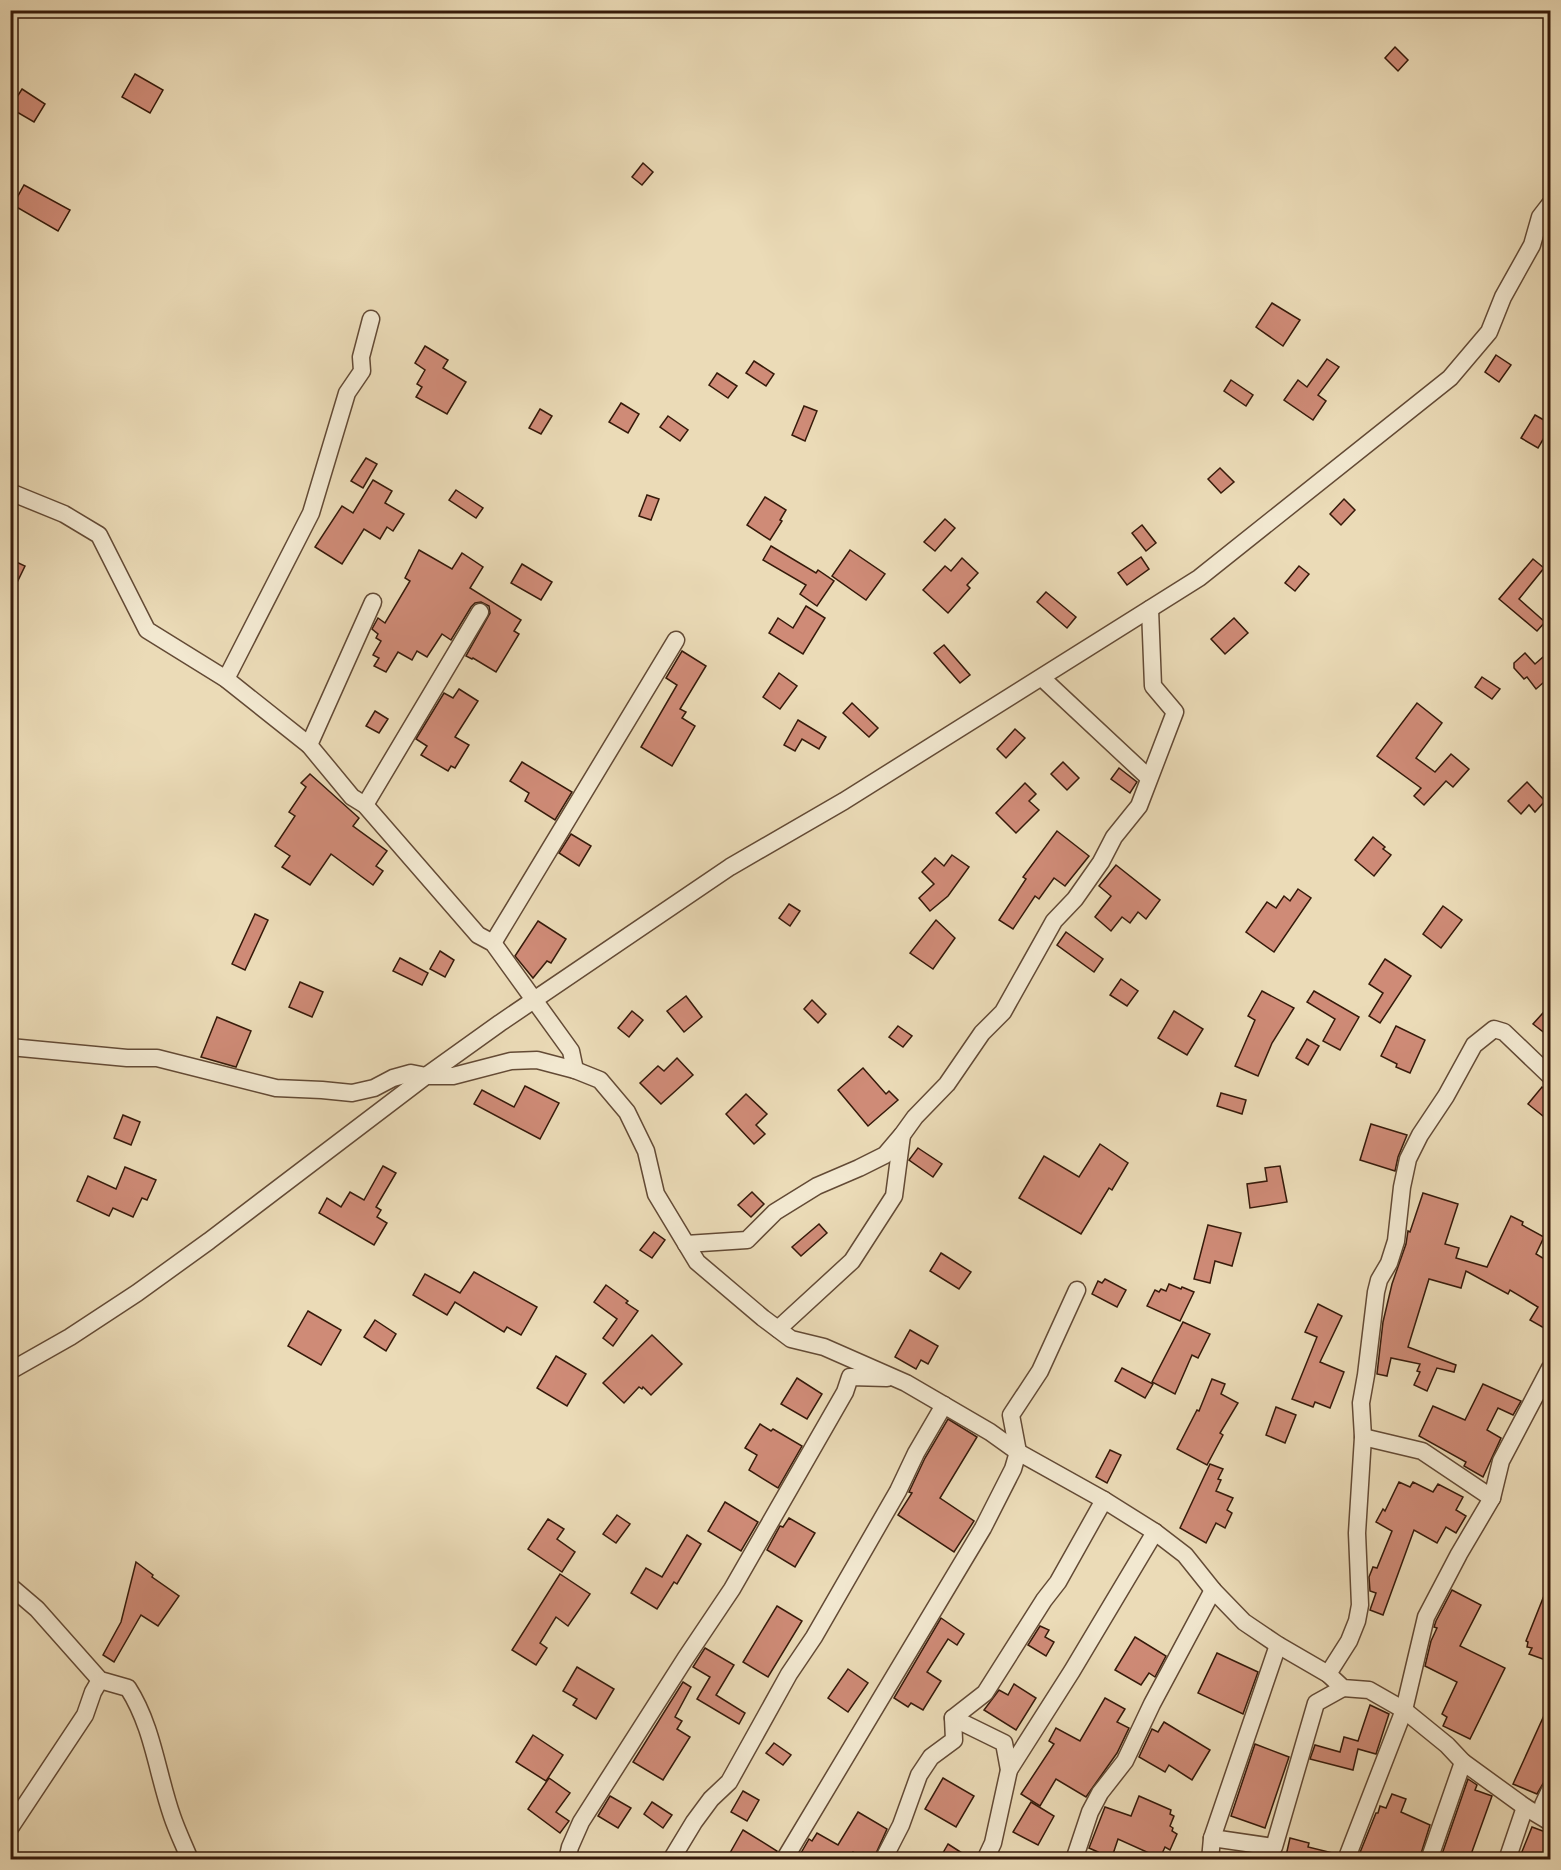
<svg xmlns="http://www.w3.org/2000/svg" width="1561" height="1870" font-family="'IM FELL Great Primer',serif">
<style>
.building{fill:#cf8b77;stroke:#361a0a;stroke-width:1.5}
.lines{fill:none;stroke-linecap:round;stroke-linejoin:round}
.minor-casing{stroke:#634a35;stroke-width:19}
.minor{stroke:#f2e8d0;stroke-width:16}
</style>
<rect width="100%" height="100%" fill="#ebdbb7"/>
<filter id="stains"><feTurbulence type="fractalNoise" baseFrequency=".00333" numOctaves="4"/><feColorMatrix values="0 0 0 0 .2 0 0 0 0 .09 0 0 0 0 .02 0 0 0 .5 -.17"/></filter>
<radialGradient id="worn" r=".72"><stop offset=".6" stop-color="#630" stop-opacity="0"/><stop offset="1" stop-color="#630" stop-opacity=".3"/></radialGradient>
<!-- building -->
<g class="building">
<path d="M1395,47l13,13 -10,11 -13,-13z"/>
<path d="M135,74l28,16 -13,23 -28,-16z"/>
<path d="M22,89l23,15 -11,18 -24,-14z"/>
<path d="M643,163l10,9 -11,13 -10,-8z"/>
<path d="M24,185l46,25 -12,21 -45,-26z"/>
<path d="M1272,303l28,17 -17,26 -27,-19z"/>
<path d="M425,346l23,14 -5,8 23,14 -19,32 -31,-17 6,-10 -5,-3 8,-14 -10,-7z"/>
<path d="M1496,355l15,10 -12,17 -14,-10z"/>
<path d="M1327,359l12,8 -21,28 8,6 -13,19 -29,-20 14,-20 9,7z"/>
<path d="M754,361l20,13 -8,12 -20,-13z"/>
<path d="M717,373l20,13 -9,12 -19,-13z"/>
<path d="M1231,380l22,15 -7,11 -22,-15z"/>
<path d="M621,403l18,11 -11,19 -19,-11z"/>
<path d="M804,406l13,5 -12,30 -13,-6z"/>
<path d="M540,409l12,7 -11,18 -12,-6z"/>
<path d="M1535,415l16,9v16l-6,-4 -7,12 -17,-10z"/>
<path d="M668,416l20,14 -8,11 -20,-14z"/>
<path d="M366,458l11,6 -14,24 -12,-7z"/>
<path d="M1220,468l14,14 -13,11 -13,-14z"/>
<path d="M373,480l19,11 -7,12 19,11 -11,17 -6,-4 -7,12 -16,-10 -22,35 -27,-17 27,-41 11,7z"/>
<path d="M456,490l27,18 -7,10 -27,-18z"/>
<path d="M647,495l12,4 -8,21 -12,-4z"/>
<path d="M765,497l21,13 -6,10 2,1 -12,19 -23,-15z"/>
<path d="M1344,499l11,11 -14,15 -11,-11z"/>
<path d="M945,519l10,9 -20,23 -11,-9z"/>
<path d="M1142,525l14,18 -10,8 -14,-18z"/>
<path d="M771,546l45,27 2,-3 16,11 -17,25 -17,-12 6,-9 -43,-25z"/>
<path d="M419,550l33,19 10,-16 21,14 -13,21 51,32 -7,11 5,3 -23,38 -23,-14 -1,1 -6,-3 24,-43 -1,-7 -8,-4 -6,1 -4,4 -20,33 -9,-6 -15,23 -10,-6 -5,9 -14,-8 -12,20 -12,-6 5,-8 -6,-3 8,-14 -5,-3 2,-4 -6,-5 6,-11 7,5 25,-42 -5,-3z"/>
<path d="M850,550l35,24 -19,26 -34,-24z"/>
<path d="M1141,557l8,12 -22,16 -9,-12z"/>
<path d="M962,558l16,15 -11,12 3,3 -22,25 -25,-23 22,-24 6,5z"/>
<path d="M10,559l15,7 -15,31z"/>
<path d="M1533,559l11,9 -25,31 26,23 -8,9 -38,-32z"/>
<path d="M522,564l30,18 -11,18 -30,-17z"/>
<path d="M1299,566l10,8 -14,17 -10,-8z"/>
<path d="M1046,592l30,25 -9,11 -30,-26z"/>
<path d="M806,606l19,12 -22,36 -34,-21 9,-15 15,10z"/>
<path d="M1234,618l14,15 -23,21 -14,-15z"/>
<path d="M944,645l26,30 -10,8 -26,-30z"/>
<path d="M682,651l24,15 -26,43 6,3 -4,6 13,8 -23,40 -31,-19 36,-62 -11,-7z"/>
<path d="M1525,653l10,11 8,-7 8,9v10l-15,13 -9,-12 -3,2 -10,-11v-5z"/>
<path d="M779,673l18,13 -17,23 -17,-12z"/>
<path d="M1482,677l18,12 -8,10 -17,-12z"/>
<path d="M459,689l19,12 -23,36 14,8 -14,23 -4,-2 -3,5 -27,-16 6,-9 -11,-7 28,-46 9,5z"/>
<path d="M852,703l26,25 -9,9 -26,-24z"/>
<path d="M1417,703l25,20 -26,35 19,14 16,-18 18,15 -16,18 -7,-6 -22,24 -10,-9 7,-8 -44,-32z"/>
<path d="M375,711l13,8 -9,14 -13,-7z"/>
<path d="M798,720l28,17 -7,12 -17,-10 -7,12 -11,-6z"/>
<path d="M1015,729l10,9 -19,20 -9,-9z"/>
<path d="M522,762l50,30 -17,28 -30,-19 4,-8 -19,-12z"/>
<path d="M1063,762l16,16 -12,12 -16,-16z"/>
<path d="M1119,768l18,14 -7,11 -19,-14z"/>
<path d="M310,774l49,44 -6,8 34,25 -11,15 7,5 -10,14 -42,-31 -21,31 -28,-18 8,-11 -15,-10 20,-30 -6,-4 17,-25 -5,-4z"/>
<path d="M1527,782l18,19 -10,11 -6,-7 -8,9 -13,-13z"/>
<path d="M1025,783l11,11 -7,7 10,9 -23,23 -20,-20z"/>
<path d="M1057,831l32,25 -24,30 -11,-8 -15,21 -4,-3 -22,33 -14,-9 27,-41 -3,-2z"/>
<path d="M571,834l20,12 -12,20 -20,-13z"/>
<path d="M1373,837l12,10 -2,2 8,6 -17,21 -19,-16z"/>
<path d="M952,855l17,12 -21,29 -18,15 -11,-13 15,-14 -12,-12 13,-14 9,8z"/>
<path d="M1116,865l44,35 -14,19 -8,-7 -8,11 -8,-6 -11,14 -16,-14 16,-21 -12,-10z"/>
<path d="M1298,889l13,9 -37,54 -28,-20 21,-30 9,6 8,-12 6,5z"/>
<path d="M789,904l11,7 -10,15 -11,-8z"/>
<path d="M1443,906l19,14 -21,28 -18,-14z"/>
<path d="M255,914l13,6 -23,50 -13,-6z"/>
<path d="M936,920l19,18 -22,31 -23,-16z"/>
<path d="M538,921l28,18 -15,24 -4,-2 -14,17 -18,-22z"/>
<path d="M1066,932l37,27 -9,13 -37,-27z"/>
<path d="M440,951l14,9 -9,17 -15,-8z"/>
<path d="M400,958l28,15 -6,12 -29,-14z"/>
<path d="M1385,959l26,17 -31,47 -11,-7 14,-23 -14,-9z"/>
<path d="M1121,979l17,12 -11,15 -17,-11z"/>
<path d="M300,982l23,10 -11,25 -23,-10z"/>
<path d="M1262,991l32,17 -22,35 -14,33 -23,-10 20,-46 -7,-4z"/>
<path d="M1314,991l45,26 -19,33 -17,-9 12,-22 -28,-17z"/>
<path d="M686,996l16,21 -18,15 -17,-21z"/>
<path d="M812,1000l14,14 -8,9 -14,-14z"/>
<path d="M1551,1004v34l-18,-14z"/>
<path d="M632,1011l11,9 -14,17 -11,-9z"/>
<path d="M1174,1011l29,18 -16,26 -29,-17z"/>
<path d="M217,1017l34,14 -15,36 -35,-10z"/>
<path d="M898,1026l14,10 -9,11 -14,-10z"/>
<path d="M1396,1026l29,14 -15,33 -14,-6 1,-3 -16,-8z"/>
<path d="M1307,1039l12,7 -11,19 -12,-7z"/>
<path d="M677,1058l16,17 -32,29 -21,-21 18,-17 6,5z"/>
<path d="M863,1068l23,26 3,-3 9,9 -30,26 -30,-36z"/>
<path d="M525,1086l34,17 -19,36 -66,-35 8,-14 32,17z"/>
<path d="M1542,1087l9,7v14l-8,8 -15,-12z"/>
<path d="M1221,1093l25,7 -4,14 -25,-8z"/>
<path d="M746,1094l21,20 -11,11 9,9 -11,10 -28,-30z"/>
<path d="M123,1115l17,7 -9,23 -17,-7z"/>
<path d="M1371,1124l36,11 -9,22 -3,14 -35,-11z"/>
<path d="M1100,1144l28,19 -16,27 -3,-2 -28,46 -62,-36 25,-42 35,21z"/>
<path d="M918,1148l24,16 -9,13 -24,-17z"/>
<path d="M383,1166l13,7 -20,34 5,3 -4,7 10,6 -13,22 -55,-32 8,-15 14,9 9,-15 14,8z"/>
<path d="M1280,1166l7,36 -37,6 -3,-24 20,-3 -2,-13z"/>
<path d="M125,1167l31,13 -9,20 -5,-2 -9,19 -20,-9 -4,8 -32,-15 11,-25 28,13z"/>
<path d="M752,1192l12,12 -13,13 -13,-12z"/>
<path d="M1423,1193l35,11 -13,40 14,4 -3,10 31,9 24,-51 12,6 -1,3 22,12 -8,17 15,9v69l-21,-12 8,-13 -28,-17 -2,4 -42,-23 -5,17 -32,-9 -21,68 48,18 -2,7 -17,-4 -10,23 -13,-6 6,-13 -3,-1 3,-7 -29,-6 -4,18 -10,-2 6,-52 9,-38 14,-40 2,-13 2,1z"/>
<path d="M819,1224l8,9 -26,23 -9,-9z"/>
<path d="M1208,1225l33,8 -9,33 -17,-5 -5,22 -16,-4z"/>
<path d="M654,1232l11,8 -13,18 -12,-8z"/>
<path d="M941,1253l30,19 -12,17 -29,-18z"/>
<path d="M474,1272l63,35 -16,28 -14,-8 -3,5 -49,-30 -8,13 -34,-20 12,-21 35,19z"/>
<path d="M1105,1279l21,11 -9,17 -25,-13 6,-13 4,2z"/>
<path d="M1169,1284l12,5 1,-2 12,5 -14,29 -33,-15 8,-16 4,2 2,-3 5,2z"/>
<path d="M606,1285l22,16 -2,2 12,8 -25,35 -10,-8 14,-19 -23,-17z"/>
<path d="M1318,1304l24,12 -22,46 24,10 -14,36 -15,-6 -2,5 -21,-8 25,-62 -12,-5z"/>
<path d="M308,1311l33,19 -20,35 -33,-19z"/>
<path d="M375,1320l21,14 -10,17 -22,-14z"/>
<path d="M1183,1322l27,12 -12,24 -6,-3 -17,39 -23,-12z"/>
<path d="M910,1330l28,16 -10,18 -7,-4 -5,9 -21,-12z"/>
<path d="M652,1335l30,29 -31,31 -8,-8 -1,2 -3,-2 -15,16 -21,-20z"/>
<path d="M556,1356l30,18 -19,32 -30,-18z"/>
<path d="M1122,1368l31,16 -8,14 -30,-17z"/>
<path d="M797,1378l25,16 -15,25 -26,-15z"/>
<path d="M1212,1379l13,5 -4,10 17,9 -18,30 3,2 -16,30 -30,-16 20,-39 2,1z"/>
<path d="M1483,1384l38,17 -8,14 -15,-7 -11,22 14,8 -18,39 -19,-11 2,-4 -47,-26 14,-30 32,14z"/>
<path d="M1276,1407l20,8 -11,28 -19,-8z"/>
<path d="M948,1419l29,18 -37,61 34,23 -20,31 -56,-37 14,-22 -3,-1 16,-34z"/>
<path d="M760,1424l11,7 2,-2 29,17 -24,42 -29,-18 8,-15 -12,-7z"/>
<path d="M1110,1450l11,5 -14,28 -11,-6z"/>
<path d="M1210,1464l13,5 -5,10 3,1 -5,11 17,7 -6,12 5,3 -7,15 -9,-5 -10,20 -26,-15z"/>
<path d="M1399,1482l11,5 3,-5 20,10 5,-8 25,13 -7,13 10,6 -10,17 -10,-6 -9,16 -23,-13 -31,85 -13,-5 6,-17 -6,-2 -1,-14 4,-10 4,1 15,-37 -16,-9 7,-13 2,2z"/>
<path d="M725,1502l33,20 -17,29 -33,-20z"/>
<path d="M617,1515l13,9 -14,19 -13,-9z"/>
<path d="M789,1518l26,15 -20,34 -28,-17 13,-24 3,1z"/>
<path d="M548,1519l16,10 -7,10 18,13 -13,20 -34,-23z"/>
<path d="M687,1535l14,9 -24,40 -3,-2 -17,27 -26,-16 15,-25 16,9z"/>
<path d="M136,1562l17,13 -1,2 27,19 -21,30 -17,-11 -27,47 -11,-7 18,-33z"/>
<path d="M560,1574l30,20 -22,32 -12,-9 -16,26 7,5 -11,17 -24,-15z"/>
<path d="M1551,1578v84l-22,-8 3,-6 -5,-1 1,-5 -2,-1z"/>
<path d="M1452,1590l29,15 -21,41 45,22 -35,71 -27,-13 4,-9 -5,-3 15,-32 -32,-16 6,-25 6,-13 -3,-1 2,-6z"/>
<path d="M777,1606l25,15 -34,56 -25,-15z"/>
<path d="M941,1618l23,16 -7,11 -9,-6 -21,33 14,9 -18,29 -12,-7 -3,4 -14,-9z"/>
<path d="M1040,1626l9,4 -4,7 9,5 -8,14 -18,-11z"/>
<path d="M1135,1637l31,19 -11,21 -6,-4 -8,12 -26,-15z"/>
<path d="M705,1648l29,17 -18,30 29,18 -6,11 -42,-25 13,-22 -17,-10z"/>
<path d="M1217,1653l41,19 -15,42 -45,-21z"/>
<path d="M577,1667l37,22 -18,30 -23,-14 4,-6 -14,-8z"/>
<path d="M848,1669l20,14 -20,29 -20,-14z"/>
<path d="M683,1682l8,5 -16,30 7,4 -5,8 13,8 -27,43 -30,-18z"/>
<path d="M1014,1684l22,14 -20,32 -32,-20 15,-20 9,5z"/>
<path d="M1105,1698l20,11 -8,13 12,6 -12,25 -31,44 -30,-18 -16,27 -19,-12 33,-50 -5,-3 7,-13 24,13z"/>
<path d="M1551,1700v80l-7,2 -7,12 -24,-10z"/>
<path d="M1370,1705l19,9 -13,40 -18,-5 -5,21 -43,-11 5,-14 25,7 4,-15 14,4z"/>
<path d="M1164,1722l46,28 -18,30 -23,-15 -4,7 -26,-15 13,-28 6,3z"/>
<path d="M533,1735l30,20 -17,26 -30,-19z"/>
<path d="M774,1743l17,12 -8,10 -17,-12z"/>
<path d="M1255,1744l34,13 -24,71 -34,-12z"/>
<path d="M549,1778l21,15 -14,19 13,9 -9,12 -32,-24z"/>
<path d="M943,1778l31,18 -18,31 -31,-18z"/>
<path d="M1468,1779l9,6 -2,5 17,6 -23,64h-29z"/>
<path d="M743,1791l16,9 -12,21 -16,-9z"/>
<path d="M1392,1794l14,5 -5,13 29,13 -11,35h-62l19,-47h2l2,-7 6,2z"/>
<path d="M610,1796l21,12 -13,20 -20,-12z"/>
<path d="M1139,1796l32,14 -1,4 4,2 -4,10 3,2 -1,3 5,3 -7,16 -5,-3 -5,11 -42,-19 -7,21h-16l3,-8 -9,-4 16,-41 26,9z"/>
<path d="M652,1802l20,13 -9,13 -19,-14z"/>
<path d="M1031,1802l23,14 -16,29 -25,-13z"/>
<path d="M858,1812l29,17 -14,31h-7l-13,-8 -1,2 9,6h-64l12,-21 3,2 5,-8 21,12z"/>
<path d="M1532,1827l19,7v16l-4,10h-13l-13,-6z"/>
<path d="M743,1830l34,21 -3,9h-48z"/>
<path d="M1290,1838l19,5 -1,4 29,7 -1,6h-51z"/>
<path d="M948,1844l25,16h-34z"/>
</g>
<g class="lines">
<defs>
<g id="minor">
<path d="M10,492l54,22 35,21 48,95 79,49 83,66 43,52 13,8 113,130 15,8 78,108 4,19"/>
<path d="M1042,678l107,100"/>
<path d="M226,679l85,-166 36,-120 15,-22 -1,-14 10,-38"/>
<path d="M309,745l64,-143"/>
<path d="M365,805l115,-193"/>
<path d="M493,943l183,-303"/>
<path d="M10,1047l117,11h30l119,30 46,2 30,3 22,-5 19,-10 18,-5 15,3 74,-53 230,-156 114,-66 355,-223 251,-200 39,-46 14,-35 29,-52 8,-28 10,-13"/>
<path d="M686,1244l61,-4 28,-28 42,-26 42,-18 26,-13 17,-20 13,-18 32,-33 35,-51 21,-21 51,-91 21,-22 26,-37 13,-25 25,-31 36,-94 -22,-26 -3,-77"/>
<path d="M778,1329l74,-68 42,-65 8,-61"/>
<path d="M10,1371l60,-34 67,-44 72,-52 217,-165h27l58,-15 26,-1 38,10 25,10 27,32 19,39 10,43 41,68 66,56 28,21 33,8 82,36 84,49 28,20 86,48 51,32 30,23 28,35 31,32 34,23 50,29 15,14 26,2 35,20 43,35 16,17 62,45 25,15"/>
<path d="M1363,1437l59,14 70,47"/>
<path d="M10,1586l27,23 63,71 28,8c25,39 29,85 44,128 5,15 12,29 18,44"/>
<path d="M1328,1674l21,-33 8,-20 3,-16 -3,-72 6,-96 -2,-34 5,-28 10,-83 3,-12 10,-17 7,-22 6,-54 6,-28 12,-24 26,-39 28,-51 20,-16 10,3 46,44"/>
<path d="M953,1718l51,25 5,27 -16,73 -8,17"/>
<path d="M1009,1770l63,-99 83,-139"/>
<path d="M1549,1821l-6,-16 7,-15"/>
<path d="M10,1828l75,-113 8,-23 7,-12"/>
<path d="M1212,1838l62,9 42,-144 27,-15"/>
<path d="M567,1860l3,-13 11,-25 104,-163 47,-70 113,-197 5,-15 37,1"/>
<path d="M671,1860l23,-38 17,-23 18,-17 60,-108 25,-37 84,-146 18,-38 28,-48"/>
<path d="M784,1860l199,-332 30,-59 5,-17 -7,-37 29,-44 37,-81"/>
<path d="M883,1860l18,-35 18,-50 12,-18 23,-17 -1,-22 32,-25 59,-93 14,-18 46,-82"/>
<path d="M1074,1860l16,-48 10,-19 25,-32 27,-57 61,-114"/>
<path d="M1210,1860l2,-22 66,-193"/>
<path d="M1346,1860l58,-150 22,-93 33,-63 33,-56 9,-37 49,-93"/>
<path d="M1429,1860l34,-98"/>
<path d="M1507,1860l18,-53"/>
</g>
</defs>
<!-- minor casing -->
<use href="#minor" class="minor-casing"/>
<!-- minor -->
<use href="#minor" class="minor"/>
</g>
<!-- margin -->
<rect width="1561" height="1870" fill="none" stroke="#ebdbb7" stroke-width="36"/>
<rect x="12" y="12" width="1537" height="1846" fill="none" stroke="#361a0a" stroke-width="3"/>
<rect x="18" y="18" width="1525" height="1834" fill="none" stroke="#361a0a" stroke-width="1.5"/>
<rect width="100%" height="100%" filter="url(#stains)"/>
<rect width="100%" height="100%" fill="url(#worn)"/>
</svg>
